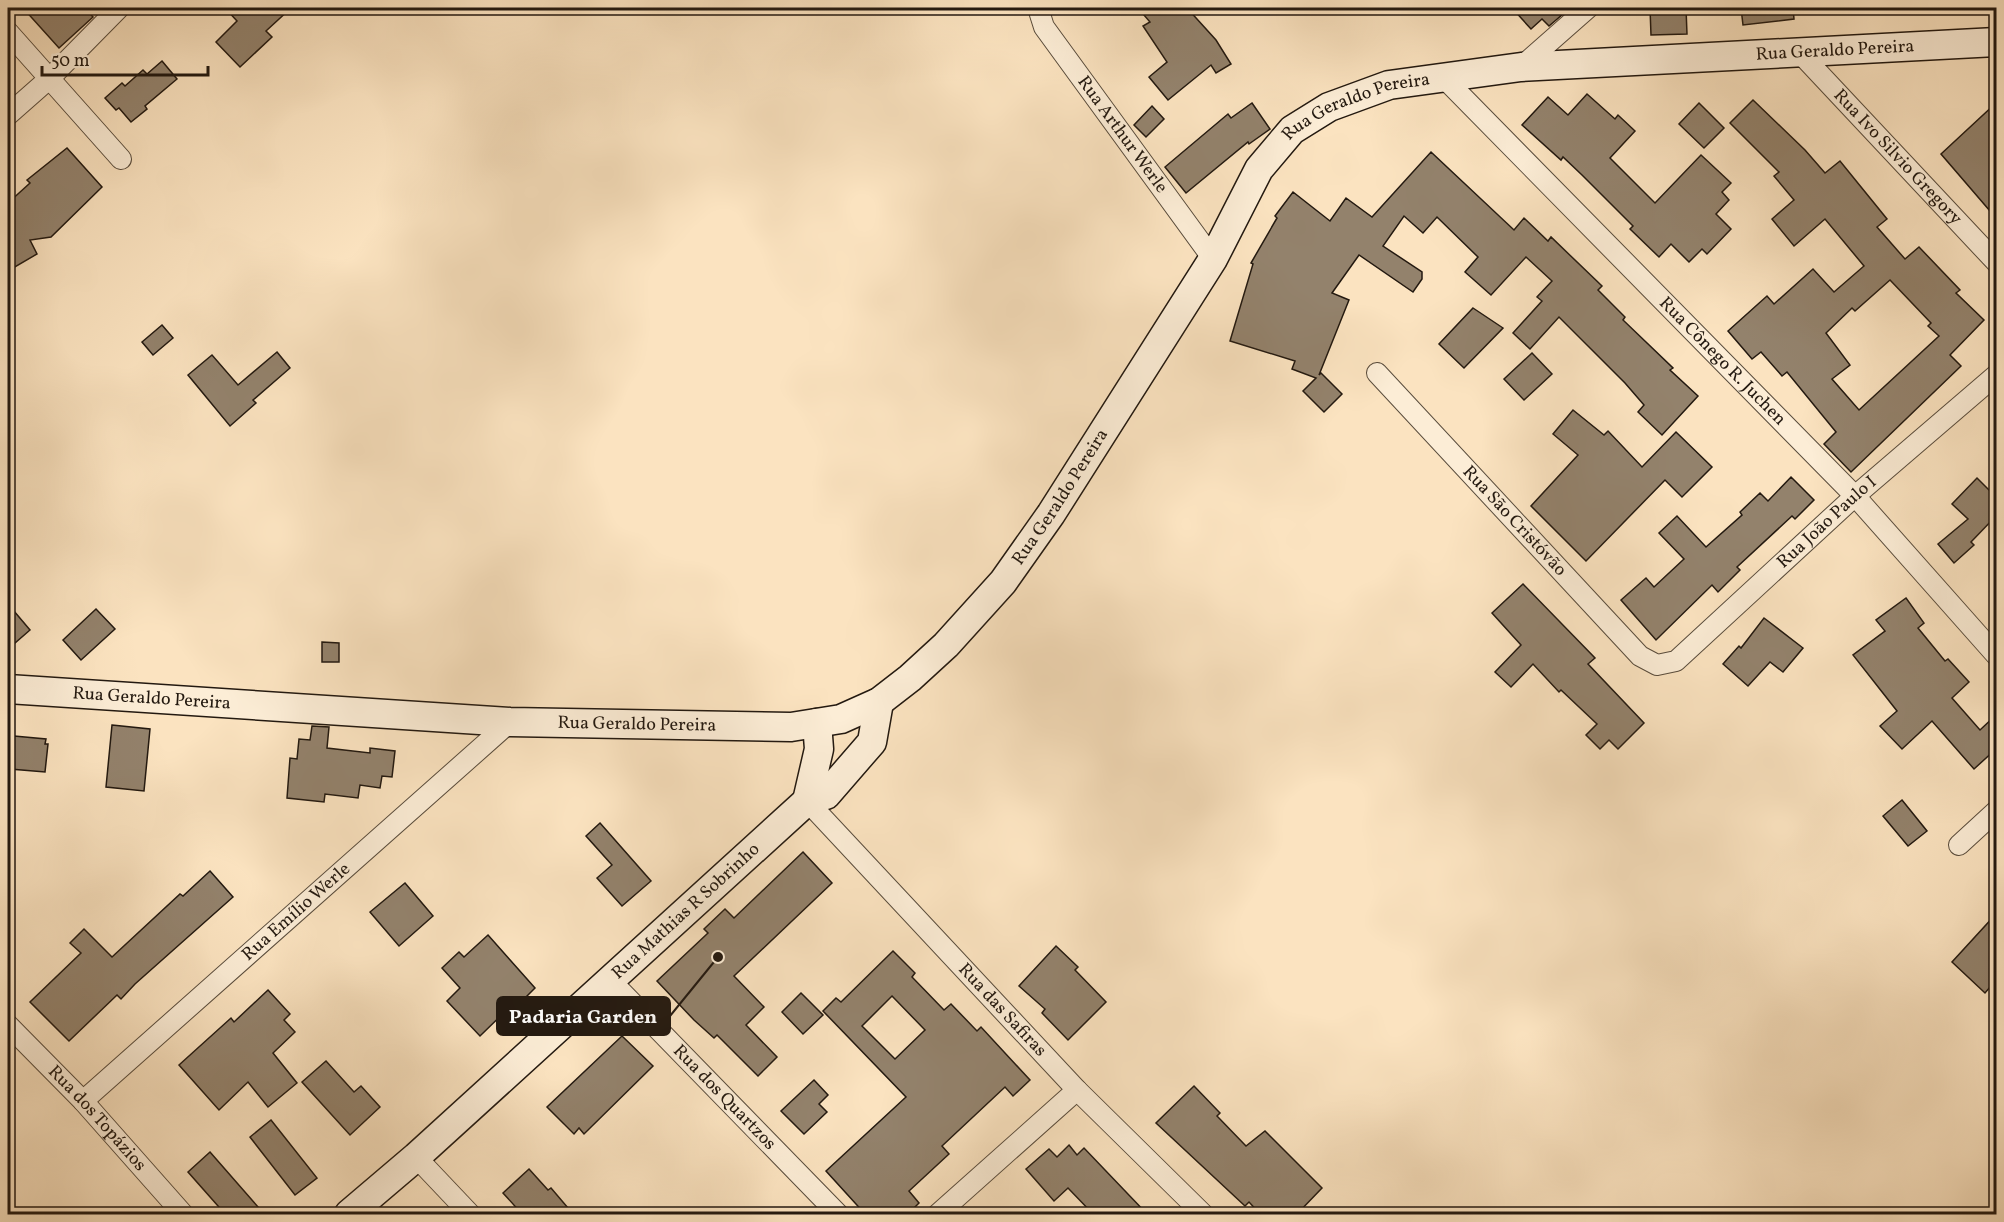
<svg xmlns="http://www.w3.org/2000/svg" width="2004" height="1222" font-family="Vollkorn,serif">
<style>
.building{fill:#93826c;stroke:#231910;stroke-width:1.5;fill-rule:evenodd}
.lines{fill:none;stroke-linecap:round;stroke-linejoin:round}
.street-casing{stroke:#594c3c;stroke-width:22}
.secondary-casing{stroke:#231910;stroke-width:31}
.street{stroke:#fcedd6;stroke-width:20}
.secondary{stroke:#fcedd6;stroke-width:28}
.labels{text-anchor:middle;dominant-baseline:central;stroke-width:4.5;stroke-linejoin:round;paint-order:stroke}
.street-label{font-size:18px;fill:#231910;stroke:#fcedd6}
.leader{fill:none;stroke:#231910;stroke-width:2}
.callout-dot{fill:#231910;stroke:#fcedd6;stroke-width:2}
.callout{fill:#231910;stroke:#231910;stroke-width:2}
.callout-label{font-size:20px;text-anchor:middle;font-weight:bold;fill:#fff}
</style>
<rect width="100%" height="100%" fill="#fbe3c0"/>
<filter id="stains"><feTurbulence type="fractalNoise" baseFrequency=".00333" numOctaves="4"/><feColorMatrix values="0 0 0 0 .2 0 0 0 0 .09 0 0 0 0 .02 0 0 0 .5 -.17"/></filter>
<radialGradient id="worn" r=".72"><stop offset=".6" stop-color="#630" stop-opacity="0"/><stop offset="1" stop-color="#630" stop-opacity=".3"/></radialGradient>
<!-- building -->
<g class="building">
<path d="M23,8h62l8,9 -34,31z"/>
<path d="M225,8h66l-25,23 6,6 -32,30 -24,-25 21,-21z"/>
<path d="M1138,8h49l29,32 15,24 -15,9 -5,-8 -43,35 -19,-23 18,-15 -24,-36 7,-4z"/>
<path d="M1512,8h58l-21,18 -7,-7 -11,10z"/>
<path d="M1650,8h36l1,26 -36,1z"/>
<path d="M1741,8h52l1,11 -51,6z"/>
<path d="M162,61l15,18 -32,27 2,3 -16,13 -12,-14 -3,2 -11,-12 17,-15 3,3 18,-16 4,4z"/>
<path d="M1587,94l28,25 3,-4 17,16 -25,27 45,45 46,-48 30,28 -9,9 7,8 -13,14 15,15 -24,25 -5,-5 -13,13 -18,-18 -12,13 -29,-28 3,-3 -51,-51 -19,-18 -2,3 -39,-35 26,-28 20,18z"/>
<path d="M1753,100l52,50 20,23 15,-12 47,58 -10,8 28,32 14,-12 41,43 -4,3 28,27 -34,35 11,11 -110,106 -27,-28 12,-12 -49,-60 -5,4 -21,-24 -9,7 -24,-28 39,-35 7,8 39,-35 21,23 30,-26 -39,-47 -31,27 -22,-27 22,-19 -20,-24 5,-4 -49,-49zM1890,280l41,43 -3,3 11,10 -80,74 -27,-31 18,-14 -24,-32 26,-25 3,3z"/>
<path d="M1252,103l18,26 -21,15 -1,-2 -62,51 -21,-26 63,-53 3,4z"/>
<path d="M1699,103l25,25 -20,20 -25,-24z"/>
<path d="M1996,103v115l-55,-64z"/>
<path d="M1152,106l12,13 -18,18 -12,-12z"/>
<path d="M67,148l35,39 -51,50 -21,3 7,14 -29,17v-68l22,-20 -3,-3z"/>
<path d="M1431,152l83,78 10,-12 24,23 3,-4 51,49 -4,4 27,27 -2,3 50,48 -3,2 28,26 -36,39 -24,-23 6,-7 -19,-22 -66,-66 -29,32 -17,-16 29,-32 -5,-4 15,-16 -26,-24 -35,38 -26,-23 13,-15 -41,-40 -14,16 -19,-17 -21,30 39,26v7l-9,13 -54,-37 -27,38 17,7 -30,75 2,-2 21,21 -18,18 -21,-21 13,-13 -24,-9 3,-8 -65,-20 23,-77 -2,-1 26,-45 -2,-2 18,-24 37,29 16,-23 26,19z"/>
<path d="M1473,308l30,20 -39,40 -25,-24z"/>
<path d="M162,325l11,13 -20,17 -11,-13z"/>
<path d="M277,352l13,16 -37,32 3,3 -26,23 -42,-51 24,-20 26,30z"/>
<path d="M1532,353l20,21 -28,26 -20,-21z"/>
<path d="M1573,410l31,25 4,-4 34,36 34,-35 36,35 -30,30 -17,-17 -79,81 -55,-55 47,-51 -25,-21z"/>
<path d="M1791,477l23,23 -19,19 -3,-3 -55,51 3,3 -22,22 -6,-7 -56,55 -35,-40 25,-22 8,9 30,-28 -25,-26 18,-17 29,31 36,-32 -2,-3 20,-19 8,8z"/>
<path d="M1977,478l19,19v19l-25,26 3,3 -20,18 -16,-19 30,-25 -16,-15z"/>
<path d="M1523,584l72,74 -7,6 56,59 -26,26 -9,-9 -9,9 -14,-14 11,-11 -36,-34 -2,2 -26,-28 -22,23 -16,-15 26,-27 -29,-32z"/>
<path d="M1906,598l18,25 -6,5 27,33 3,-2 21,23 -17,16 28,32 16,-15v34l-22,20 -42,-48 -30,28 -22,-23 17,-15 -44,-56 32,-24 -9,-11z"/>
<path d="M8,604l22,26 -22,19z"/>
<path d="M96,609l19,20 -34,31 -18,-20z"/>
<path d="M1764,618l39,30 -20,24 -13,-10 -22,24 -25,-22 16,-18 2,2z"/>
<path d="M322,642l17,1v19h-17z"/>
<path d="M112,725l38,4 -6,62 -38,-4z"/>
<path d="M312,726l17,1 -2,21 43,5v-5l25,3 -3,26 -10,-1 -2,12 -20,-3 -2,13 -33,-4 -1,8 -37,-4 3,-40 7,1 2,-20 11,1z"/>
<path d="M14,736l32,3 -1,5h3l-3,28 -35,-3z"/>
<path d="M1902,800l25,31 -19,15 -25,-30z"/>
<path d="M600,823l51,58 -29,25 -25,-28 15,-13 -26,-29z"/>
<path d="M803,852l29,31 -98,93 30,31 -18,18 31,32 -19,19 -41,-41 -3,3 -20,-18 -37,-39 51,-48 -4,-4 21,-20 9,9z"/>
<path d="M210,871l23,26 -98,87 -14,15 -4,-4 -48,46 -39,-39 51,-49 -11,-10 14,-14 28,28 68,-63 3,2z"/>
<path d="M405,883l28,33 -34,30 -29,-34z"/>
<path d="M1996,914v66l-11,13 -33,-31z"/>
<path d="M488,935l47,53 -14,14 -3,-3 -38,37 -33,-35 13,-13 -18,-20 17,-16 5,5z"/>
<path d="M1056,946l22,21 -3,3 31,32 -38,38 -26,-27 3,-4 -26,-23z"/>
<path d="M893,951l22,22 -3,4 32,33 7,-6 26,27 4,-4 49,53 -17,16 -8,-9 -63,59 7,8 -40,37 10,12 -12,12h-41l-40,-44 80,-74 -83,-86 13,-13 5,4zM892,996l33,34 -30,29 -33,-33z"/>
<path d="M268,990l22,24 -6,6 11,12 -22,21 24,30 -29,24 -20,-25 -29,28 -40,-45 52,-47 3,4z"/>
<path d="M801,993l22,22 -20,19 -21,-22z"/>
<path d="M622,1036l31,30 -69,68 -5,-6 -5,6 -27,-27z"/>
<path d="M326,1061l28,31 7,-6 19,21 -30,28 -48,-53z"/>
<path d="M814,1080l14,15 -9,9 8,8 -23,22 -23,-23z"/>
<path d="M1194,1086l26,27 -3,3 29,30 19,-15 57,57 -26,27h-35l-12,-13 -4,4 -89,-83z"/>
<path d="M271,1120l46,58 -22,17 -45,-58z"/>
<path d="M1069,1145l8,10 7,-7 64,67h-54l-26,-27 -14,13 -28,-32 23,-20 8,8z"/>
<path d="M210,1152l55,63h-39l-38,-43z"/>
<path d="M529,1169l19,21 3,-2 23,27h-51l-20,-22z"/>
</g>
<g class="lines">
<defs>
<g id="street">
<path id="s1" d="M1038,8l6,19 169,232"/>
<path d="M8,32l113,127"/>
<path id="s2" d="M1799,52l197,210"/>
<path d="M1521,67l67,-59"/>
<path id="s3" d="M1442,76l413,420 141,159"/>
<path d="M8,115l42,-37 69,-70"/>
<path id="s4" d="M1377,373l263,283 17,9 19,-4 179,-165 141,-121"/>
<path id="s5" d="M807,801l270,289 126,124"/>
<path d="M1959,845l37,-34"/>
<path id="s6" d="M610,980l228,234"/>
<path id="s7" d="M8,1025l75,76 100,113"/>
<path id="s8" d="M83,1101l427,-379"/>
<path d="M416,1157l54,57"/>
<path d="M938,1214l139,-124"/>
</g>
<g id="secondary">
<path id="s9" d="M8,689l502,33 281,5 50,-8 38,-17 31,-24 36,-33 57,-63 48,-68 162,-255 46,-90 33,-39 37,-23 60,-22 132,-18 475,-25"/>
<path d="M807,801l12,-52 -2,-26"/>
<path id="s10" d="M349,1214l67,-57 391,-356 19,-6 46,-53 7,-40"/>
</g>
</defs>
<!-- street casing -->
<use href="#street" class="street-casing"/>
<!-- secondary casing -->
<use href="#secondary" class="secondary-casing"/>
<!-- street -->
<use href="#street" class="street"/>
<!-- secondary -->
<use href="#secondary" class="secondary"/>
</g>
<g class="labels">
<!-- street labels -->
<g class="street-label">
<text stroke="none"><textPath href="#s9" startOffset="2142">Rua Geraldo Pereira</textPath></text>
<text stroke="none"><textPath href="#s9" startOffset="1656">Rua Geraldo Pereira</textPath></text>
<text stroke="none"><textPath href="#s1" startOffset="153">Rua Arthur Werle</textPath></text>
<text stroke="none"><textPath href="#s2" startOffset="144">Rua Ivo Silvio Gregory</textPath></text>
<text stroke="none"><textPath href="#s3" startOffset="400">Rua Cônego R. Juchen</textPath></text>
<text stroke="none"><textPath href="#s9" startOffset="1152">Rua Geraldo Pereira</textPath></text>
<text stroke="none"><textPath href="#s4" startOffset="202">Rua São Cristóvão</textPath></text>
<text stroke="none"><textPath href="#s4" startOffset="630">Rua João Paulo I</textPath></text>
<text stroke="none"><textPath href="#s9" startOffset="144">Rua Geraldo Pereira</textPath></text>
<text stroke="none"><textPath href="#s9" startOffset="630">Rua Geraldo Pereira</textPath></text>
<text stroke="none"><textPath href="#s8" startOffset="285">Rua Emílio Werle</textPath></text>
<text stroke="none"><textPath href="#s10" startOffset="453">Rua Mathias R Sobrinho</textPath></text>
<text stroke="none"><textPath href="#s5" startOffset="286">Rua das Safiras</textPath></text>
<text stroke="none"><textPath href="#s6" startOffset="164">Rua dos Quartzos</textPath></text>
<text stroke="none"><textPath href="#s7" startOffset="129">Rua dos Topázios</textPath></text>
</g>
</g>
<!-- callouts -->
<path class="leader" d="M718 957L670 1016"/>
<circle class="callout-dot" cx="718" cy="957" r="6"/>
<rect class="callout" x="497" y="997" width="173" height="38" rx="6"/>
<g class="callout-label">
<text x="583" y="1023">Padaria Garden</text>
</g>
<!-- margin -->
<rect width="2004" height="1222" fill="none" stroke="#fbe3c0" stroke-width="30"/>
<rect x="9" y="9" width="1986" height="1204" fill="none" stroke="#231910" stroke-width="3"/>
<rect x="15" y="15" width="1974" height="1192" fill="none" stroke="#231910" stroke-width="1.5"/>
<!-- scale -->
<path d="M42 66v9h166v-9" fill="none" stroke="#231910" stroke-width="3"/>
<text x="51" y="66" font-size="18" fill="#231910" stroke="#fcedd6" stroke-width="4.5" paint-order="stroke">50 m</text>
<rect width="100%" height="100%" filter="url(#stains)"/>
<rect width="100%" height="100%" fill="url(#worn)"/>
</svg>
